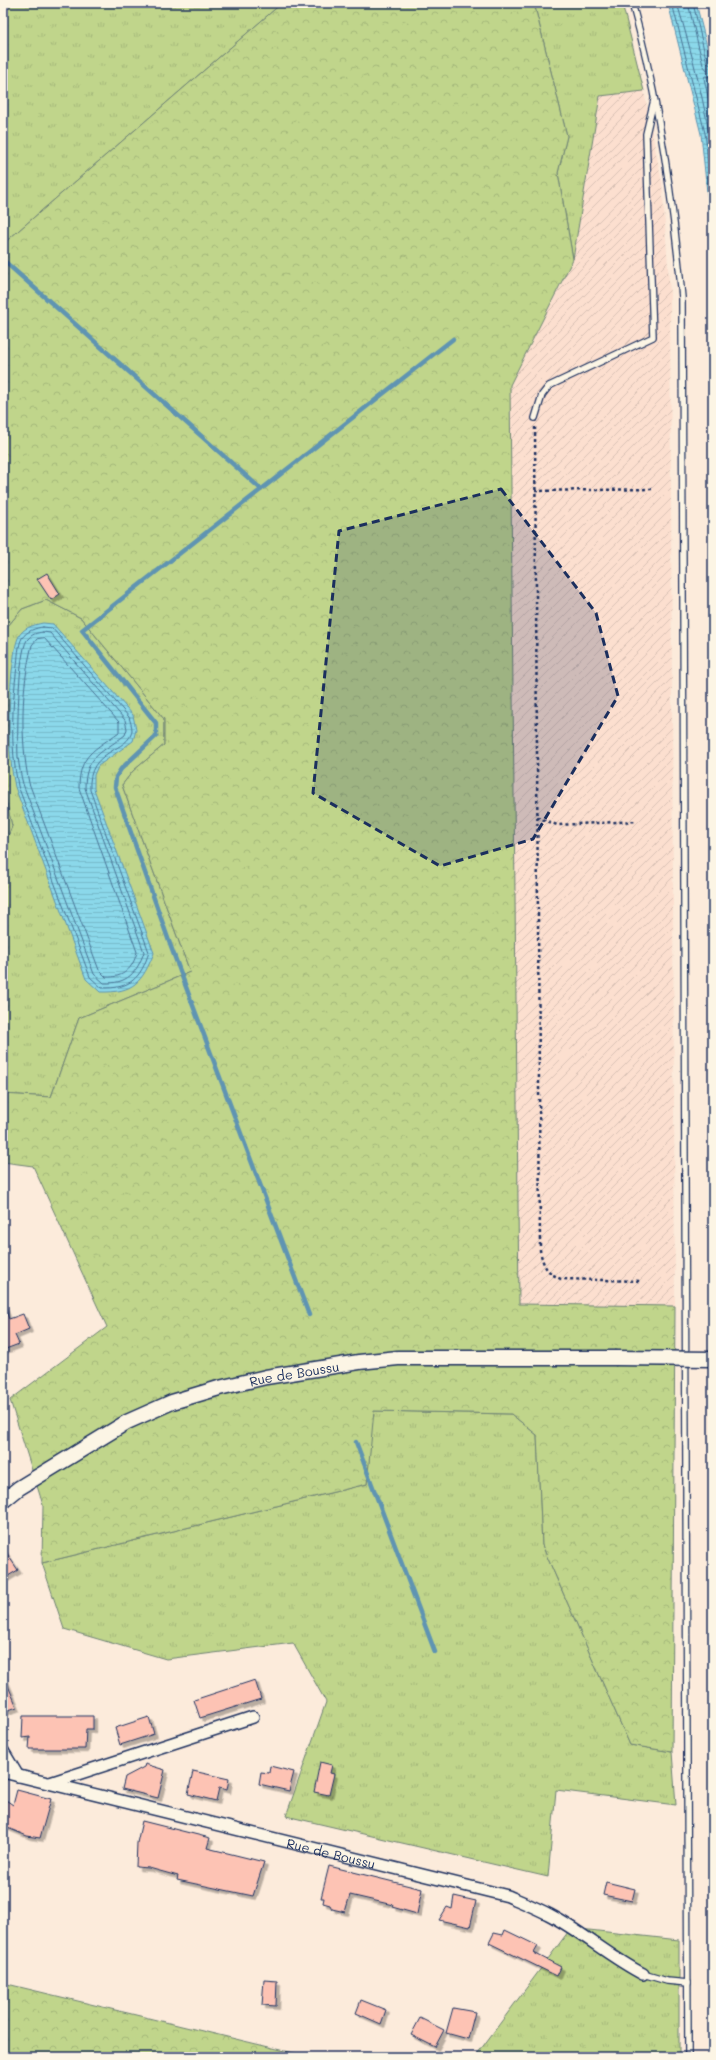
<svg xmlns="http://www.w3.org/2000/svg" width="716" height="2060" font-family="Mali,sans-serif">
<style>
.industrial{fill:url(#industrial-furrows)}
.grass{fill:url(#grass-tufts);stroke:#6e8274}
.forest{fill:url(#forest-crowns);stroke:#6e8274}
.water{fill:url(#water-rules);stroke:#5e94b2}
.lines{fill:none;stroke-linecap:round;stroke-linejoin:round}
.shore{stroke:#487396;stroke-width:1}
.stream{stroke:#5e94b2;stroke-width:4.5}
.building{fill:#fdc3b4;stroke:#1b2f5e;filter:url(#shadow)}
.service-casing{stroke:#1b2f5e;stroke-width:8}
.minor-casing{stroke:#1b2f5e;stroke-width:14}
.tertiary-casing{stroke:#1b2f5e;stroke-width:17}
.path{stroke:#1b2f5e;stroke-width:2.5;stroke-dasharray:3 3;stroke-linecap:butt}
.service{stroke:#fcf5e5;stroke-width:5.5}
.minor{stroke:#fcf5e5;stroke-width:11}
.tertiary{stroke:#fcf5e5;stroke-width:14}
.tertiary-bridge-casing{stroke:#1b2f5e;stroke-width:17;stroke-linecap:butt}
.tertiary-bridge{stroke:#fcf5e5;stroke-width:14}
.marked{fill:#1b2f5e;fill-opacity:0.2;stroke:#1b2f5e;stroke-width:3;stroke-dasharray:8 5;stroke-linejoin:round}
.labels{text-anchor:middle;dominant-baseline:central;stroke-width:3;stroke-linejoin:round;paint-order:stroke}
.street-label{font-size:13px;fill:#1b2f5e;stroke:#fcf5e5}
</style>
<defs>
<pattern id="industrial-furrows" width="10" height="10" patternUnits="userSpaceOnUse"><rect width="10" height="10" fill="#fcdfcf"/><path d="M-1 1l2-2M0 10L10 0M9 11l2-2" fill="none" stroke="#d7c0b4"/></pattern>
<pattern id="grass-tufts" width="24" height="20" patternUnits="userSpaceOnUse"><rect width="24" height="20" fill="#c0d58b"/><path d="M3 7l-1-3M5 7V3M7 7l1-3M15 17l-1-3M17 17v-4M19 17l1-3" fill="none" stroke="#a4b77a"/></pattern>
<pattern id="forest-crowns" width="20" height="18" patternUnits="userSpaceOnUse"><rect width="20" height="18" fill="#c0d58b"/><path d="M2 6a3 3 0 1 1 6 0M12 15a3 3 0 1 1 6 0" fill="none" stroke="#a4b77a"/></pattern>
<pattern id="water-rules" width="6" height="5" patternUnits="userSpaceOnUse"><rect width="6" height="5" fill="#8bd8ea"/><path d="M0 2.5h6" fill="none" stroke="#77bacb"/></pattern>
<filter id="shadow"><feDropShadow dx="3.5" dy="3.5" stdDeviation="0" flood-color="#0004"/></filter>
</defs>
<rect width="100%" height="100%" fill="#fcebdb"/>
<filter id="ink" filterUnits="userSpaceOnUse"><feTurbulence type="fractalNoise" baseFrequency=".025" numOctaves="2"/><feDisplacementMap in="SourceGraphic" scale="8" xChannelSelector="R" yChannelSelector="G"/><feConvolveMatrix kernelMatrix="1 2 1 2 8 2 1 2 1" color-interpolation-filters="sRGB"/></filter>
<g filter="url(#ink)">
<!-- industrial -->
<path class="industrial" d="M644,91l18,92 8,111 5,1012 -156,-2 -9,-919 63,-126 27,-163z"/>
<!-- grass -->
<g class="grass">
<path d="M3,3h279l-279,241z"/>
<path d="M534,3h88l22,88 -44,5 -27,163 -15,-86 9,-37z"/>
<path d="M46,600l35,18 83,101v26l-31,26 -11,14 68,187 -111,46 -28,79 -48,-3v-245l9,-23 -9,-38v-156l19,-23z"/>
<path d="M373,1411l138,3 26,21 5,110 88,200 42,7 4,53 -120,-15 -8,87 -262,-61 40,-114 -33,-59 -127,16 -102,-30 -22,-66 325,-79z"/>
<path d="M571,1928l108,12v117h-204z"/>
</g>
<!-- forest -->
<g class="forest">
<path d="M282,3h252l33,133 -9,37 15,86 -63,126 9,919 156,2 -3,446 -42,-7 -88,-200 -5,-110 -26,-21 -137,-3 -7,73 -325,79 1,-58 -33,-105 97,-73 -74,-161 -30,-4v-68l48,3 28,-79 111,-46 -68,-187 11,-14 31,-26v-26l-83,-101 -35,-18 -24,9 -19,23v-388z"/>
<path d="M3,788l9,38 -9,23z"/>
<path d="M3,1983l299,72 32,2h-331z"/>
</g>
<!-- water -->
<g class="water">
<path d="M668,3h28l17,67v181l-12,-117z"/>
<path d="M43,623l10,1 80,91 3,15 -3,11 -35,25 -4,9v14l60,164c-12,29 -20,40 -54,39l-14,-13 -71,-192c-8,-38 -7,-77 -3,-116 2,-11 2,-23 6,-33 4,-10 15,-13 25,-15z"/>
</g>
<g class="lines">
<!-- shore -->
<g class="shore">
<path d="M672,3l33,130 8,71"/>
<path d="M677,3c15,51 29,103 36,156"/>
<path d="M688,3l15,62 4,5 6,1"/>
<path d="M693,3l14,60 6,3"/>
<path d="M713,77l-8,-1 -1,2 9,42"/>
<path d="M43,627l9,1 77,89c1,4 3,9 3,13 -2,23 -45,17 -42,60l59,162c-8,26 -19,37 -47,36l-12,-11 -72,-191c-8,-41 -6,-79 -1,-120 1,-8 1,-21 5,-28 5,-7 13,-10 21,-11z"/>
<path d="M43,632l7,1 75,87 2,9 -2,6c-23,18 -40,21 -40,53l59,164c-7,21 -17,32 -40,31l-10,-9 -71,-190c-2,-8 -4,-18 -5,-27 -1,-19 0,-104 9,-117 5,-6 9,-7 16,-8z"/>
<path d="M44,638l75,84v10c-24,18 -40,22 -40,56l58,164c-4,16 -13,26 -31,25l-7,-7 -70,-187c-9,-44 -8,-95 3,-138l5,-6z"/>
</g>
<!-- stream -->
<g class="stream">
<path d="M3,260l258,229"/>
<path d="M309,1315l-138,-368 -56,-160 1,-10 5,-8 35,-33v-13l-74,-93 371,-291"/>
<path d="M356,1442l79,210"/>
</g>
</g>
<!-- building -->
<g class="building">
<path d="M47,573l13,21 -9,6 -14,-21z"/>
<path d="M4,1305l5,14 14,-5 6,15 -14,6 4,9 -16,6z"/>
<path d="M3,1548l15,22 -15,9z"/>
<path d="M3,1674l14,33 -14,5z"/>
<path d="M255,1680l6,19 -61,19 -6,-18z"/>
<path d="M23,1716h70v13h-7l-1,20h-56l1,-12 -8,1z"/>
<path d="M149,1717l5,17 -34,11 -5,-17z"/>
<path d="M320,1762l12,3 -2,8 4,1 -5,21 -15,-3z"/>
<path d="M145,1764l20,6 -7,28 -36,-9 3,-12 19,-10z"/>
<path d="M270,1766l24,6 -5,19 -30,-7 2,-12 8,1z"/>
<path d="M193,1771l36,8 -2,11 -8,-2 -3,13 -28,-7z"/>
<path d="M17,1790l34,9 -11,39 -13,-2 -24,-10v-28l10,7z"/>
<path d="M142,1821l68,17 -3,10 57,14 -11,34 -76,-16 1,-4 -29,-8 -13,-1 1,-24z"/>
<path d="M329,1866l93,23 -5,25 -25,-7 1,-2 -43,-10 -5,17 -13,-3 -2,-4 -7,-2 1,-5h-3z"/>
<path d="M606,1882l29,7 -3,12 -29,-6z"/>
<path d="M454,1896l22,5 -6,26 -31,-7 8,-13 5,2z"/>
<path d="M505,1930l33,16 -4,7 27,14 -4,9 -68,-33 5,-10 9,2z"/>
<path d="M264,1980l13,1 -1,25 -14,-1z"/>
<path d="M361,2000l25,10 -5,14 -25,-11z"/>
<path d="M453,2008l22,4 -7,27 -22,-6z"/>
<path d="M420,2018l24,12 -9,17 -24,-12z"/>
</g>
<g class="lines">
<defs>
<g id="service">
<path d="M632,3c27,96 41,196 50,295l6,1759"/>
<path d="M535,418l7,-23 7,-9 104,-49 -7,-203 8,-34"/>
<path d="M643,1974l24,7 21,2"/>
</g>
<g id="minor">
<path d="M3,1751l15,25"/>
<path id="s1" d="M3,1772l505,124c14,6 29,12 42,19 32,17 60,42 93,59"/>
<path d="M50,1783l203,-66"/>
</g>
<g id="tertiary">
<path id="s2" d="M3,1501l16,-13 108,-66 45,-20 47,-14 47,-11 93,-15 39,-4h217"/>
</g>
</defs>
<!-- service casing -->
<use href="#service" class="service-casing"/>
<!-- minor casing -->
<use href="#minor" class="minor-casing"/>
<!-- tertiary casing -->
<use href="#tertiary" class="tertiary-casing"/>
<!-- path -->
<g class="path">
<path d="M535,427l5,823c3,16 7,23 21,29l81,2"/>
<path d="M535,491l118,-2"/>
<path d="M537,817l20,8 80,-4"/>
</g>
<!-- service -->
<use href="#service" class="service"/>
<!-- minor -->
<use href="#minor" class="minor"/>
<!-- tertiary -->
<use href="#tertiary" class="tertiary"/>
<defs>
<path id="tertiary-bridge" d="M615,1358l98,1"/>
</defs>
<!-- tertiary-bridge casing -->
<use href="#tertiary-bridge" class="tertiary-bridge-casing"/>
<!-- tertiary-bridge -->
<use href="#tertiary-bridge" class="tertiary-bridge"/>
</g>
</g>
<!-- marked area -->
<path class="marked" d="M501,489l95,124 22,83 -85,143 -93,27 -127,-73 26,-262z"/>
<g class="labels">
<!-- street labels -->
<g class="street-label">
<text stroke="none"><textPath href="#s2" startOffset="322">Rue de Boussu</textPath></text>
<text stroke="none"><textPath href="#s1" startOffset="338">Rue de Boussu</textPath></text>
</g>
</g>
<!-- margin -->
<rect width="716" height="2060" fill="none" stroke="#fcf5e5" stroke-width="16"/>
<rect x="8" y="8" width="700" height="2044" fill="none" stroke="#1b2f5e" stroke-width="1.5" filter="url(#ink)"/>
</svg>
